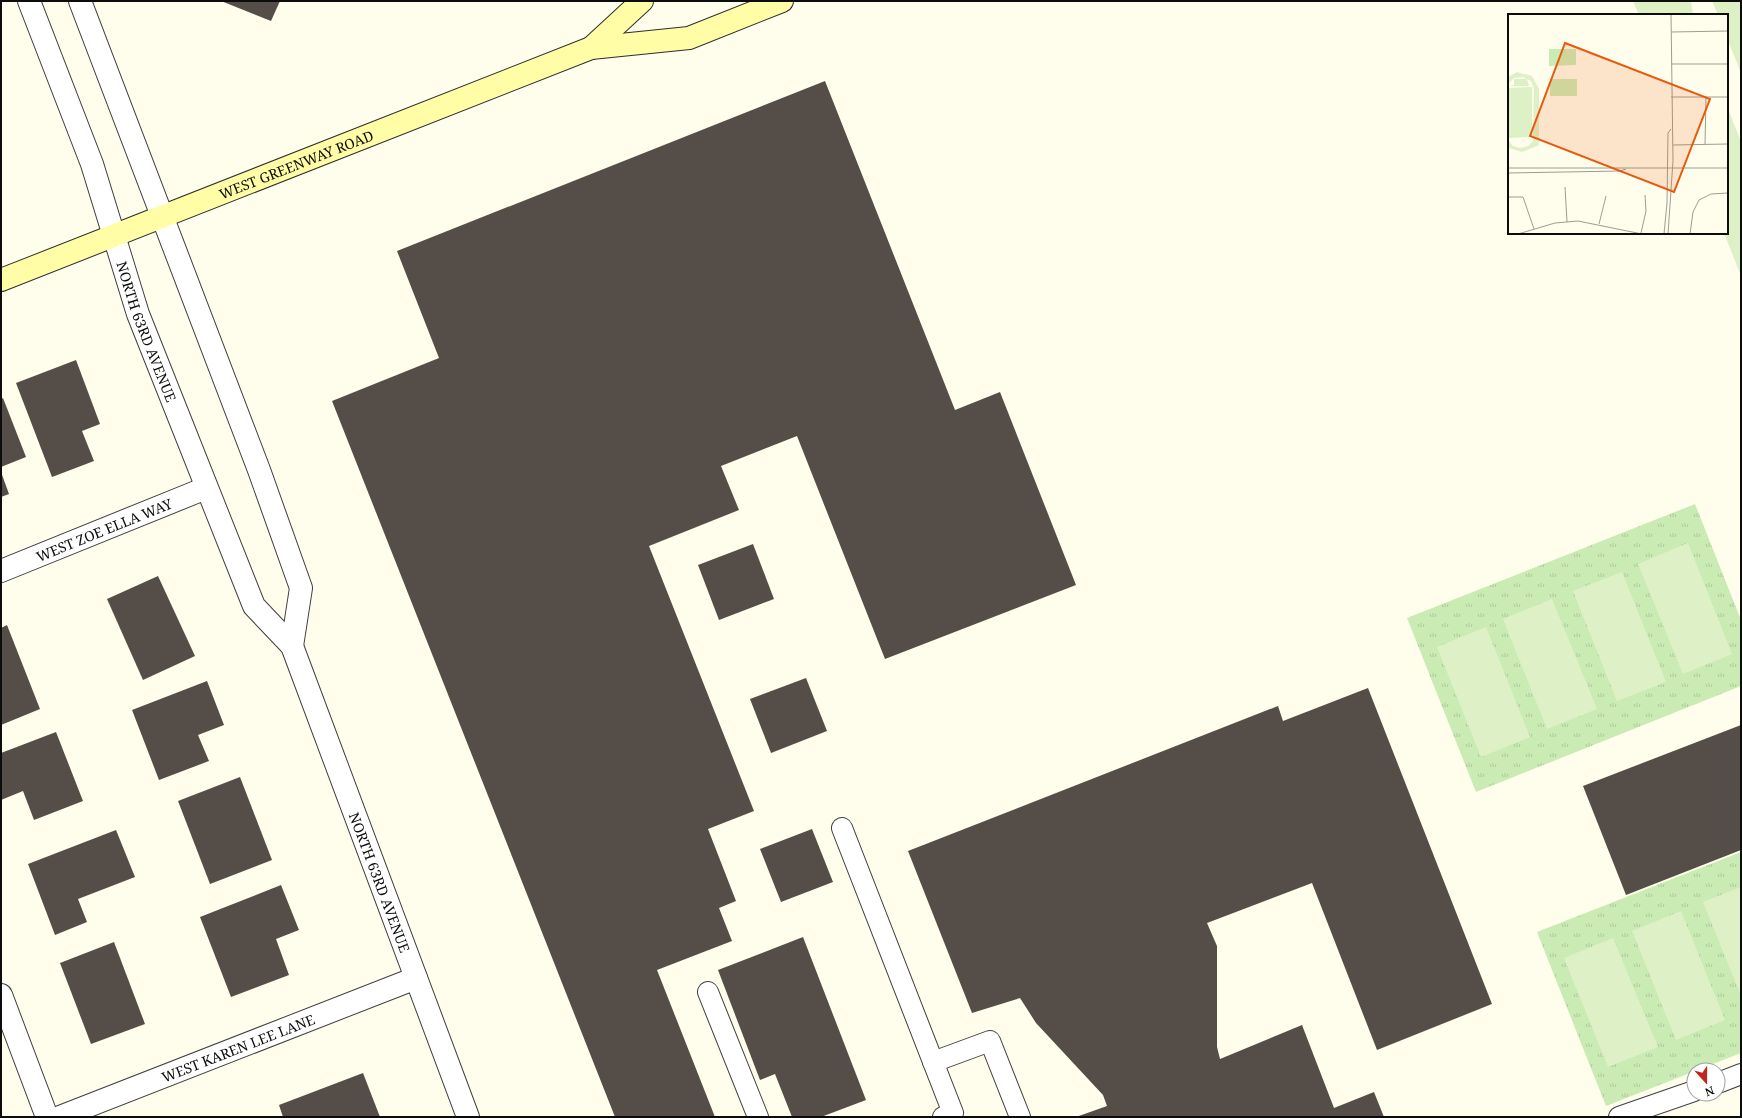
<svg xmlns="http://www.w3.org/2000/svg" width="1742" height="1118" font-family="'Noto Serif',serif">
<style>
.park{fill:url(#park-tufts)}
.pitch{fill:#def1c6}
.building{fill:#554e48}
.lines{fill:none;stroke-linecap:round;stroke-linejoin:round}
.service-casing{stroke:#3f3f3f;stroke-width:22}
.minor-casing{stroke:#3f3f3f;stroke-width:24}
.tertiary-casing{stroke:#3f3f3f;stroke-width:24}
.secondary-casing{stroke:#2e2e2e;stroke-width:24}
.service{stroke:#fff;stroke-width:20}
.minor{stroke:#fff;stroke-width:22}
.tertiary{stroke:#fff;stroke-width:22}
.secondary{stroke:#fffda6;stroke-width:22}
.labels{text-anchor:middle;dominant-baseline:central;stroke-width:4;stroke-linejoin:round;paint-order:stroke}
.street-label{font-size:14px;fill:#0c0c0c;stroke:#fff}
.inset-road{fill:none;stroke:#9e9d92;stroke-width:1}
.view{fill:#e8590c;fill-opacity:0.15;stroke:#e8590c;stroke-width:2}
.inset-edge{fill:none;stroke:#0c0c0c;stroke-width:2}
</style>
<defs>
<pattern id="park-tufts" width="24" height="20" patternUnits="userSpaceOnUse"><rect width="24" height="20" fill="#cbebb4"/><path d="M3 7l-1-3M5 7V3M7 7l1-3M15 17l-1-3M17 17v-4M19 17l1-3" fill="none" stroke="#adc89a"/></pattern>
</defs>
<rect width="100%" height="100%" fill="#fffdeb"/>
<!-- park -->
<g class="park">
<path d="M1695,504l46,116v66l-265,106 -69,-174z"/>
<path d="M1741,852v201l-135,53 -69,-174z"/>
</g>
<!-- pitch -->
<g class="pitch">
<path d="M1633,1h58l2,14h-54z"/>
<path d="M1712,1h29v72l-14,-35v-23h-9z"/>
<path d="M1727,106l14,36v134l-17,-43h3z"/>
<path d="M1688,543l44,111 -49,20 -45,-110z"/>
<path d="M1622,572l44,110 -49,19 -44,-110z"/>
<path d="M1552,599l45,110 -50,20 -44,-110z"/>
<path d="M1486,627l44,110 -49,20 -44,-110z"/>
<path d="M1741,887v109l-38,-94z"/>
<path d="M1681,911l44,109 -49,20 -44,-109z"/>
<path d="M1613,938l45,109 -50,20 -44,-109z"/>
</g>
<!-- building -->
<g class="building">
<path d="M221,1h59l-9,20z"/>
<path d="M825,81l130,329 45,-18 76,193 -191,74 -88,-223 -76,30 18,44 -90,36 105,265 -46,18 28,72 -17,7 13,33 -75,29 58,147h-100l-283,-716 107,-43 -42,-107z"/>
<path d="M76,360l24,64 -18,7 12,30 -42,16 -36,-94z"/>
<path d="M3,398l23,59 -25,10v-68z"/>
<path d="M1,472l8,22 -8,3z"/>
<path d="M753,544l21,55 -55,21 -21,-55z"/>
<path d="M158,576l37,80 -52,24 -36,-81z"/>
<path d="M7,625l33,84 -39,16v-97z"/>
<path d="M806,678l21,53 -56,22 -21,-54z"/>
<path d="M207,681l17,44 -26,10 11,26 -50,19 -27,-70z"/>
<path d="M1368,688l124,316 -115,46 -65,-167 -105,40 10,23v101l3,12 82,-34 32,83 40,-16 10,25h-308l31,-11 -4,-11 -67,-72 -16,-25 -48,15 -64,-162 370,-145 5,15z"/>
<path d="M1741,725v125l-115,45 -43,-109z"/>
<path d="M56,732l27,69 -49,19 -11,-29 -22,9v-47z"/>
<path d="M240,777l32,83 -62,24 -32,-83z"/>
<path d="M812,829l21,53 -52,20 -21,-53z"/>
<path d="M116,830l19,47 -57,22 9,23 -32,13 -27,-71z"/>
<path d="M281,885l18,45 -23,9 13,36 -58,22 -31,-80z"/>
<path d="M803,937l63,163 -45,17h-29l-17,-43 -15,6 -42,-110z"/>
<path d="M114,942l31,82 -54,20 -31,-81z"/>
<path d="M363,1073l17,44h-97l-4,-12z"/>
</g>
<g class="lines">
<defs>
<g id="service">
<path d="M842,828l111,285 -10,4"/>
<path d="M708,992l50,125"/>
<path d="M933,1062l57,-21 30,76"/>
<path d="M1718,1083l23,-9"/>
<path d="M1619,1117l75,-26"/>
</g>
<g id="minor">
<path id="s1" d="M1,571l205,-83"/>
<path d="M1,995l46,122"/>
<path id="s2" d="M60,1117l356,-139"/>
</g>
<g id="tertiary">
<path id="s3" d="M29,1l63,163 46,150 116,292 38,40 176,471"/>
<path d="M80,1l179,469 42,118 -9,58"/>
</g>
<g id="secondary">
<path d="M591,48l51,-47"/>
<path id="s4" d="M1,280l590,-232 98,-10 93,-37"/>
</g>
</defs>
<!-- service casing -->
<use href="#service" class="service-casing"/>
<!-- minor casing -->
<use href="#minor" class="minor-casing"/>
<!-- tertiary casing -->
<use href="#tertiary" class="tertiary-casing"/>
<!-- secondary casing -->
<use href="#secondary" class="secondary-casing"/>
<!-- service -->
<use href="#service" class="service"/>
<!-- minor -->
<use href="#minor" class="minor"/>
<!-- tertiary -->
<use href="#tertiary" class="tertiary"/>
<!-- secondary -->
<use href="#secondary" class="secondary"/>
</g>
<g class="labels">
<!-- street labels -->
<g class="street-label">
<text stroke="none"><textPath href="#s4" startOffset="317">WEST GREENWAY ROAD</textPath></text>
<text stroke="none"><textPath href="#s3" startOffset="351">NORTH 63RD AVENUE</textPath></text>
<text stroke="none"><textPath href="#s1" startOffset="111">WEST ZOE ELLA WAY</textPath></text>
<text stroke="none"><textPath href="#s3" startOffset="953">NORTH 63RD AVENUE</textPath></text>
<text stroke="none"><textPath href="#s2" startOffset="191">WEST KAREN LEE LANE</textPath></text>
</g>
</g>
<!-- overview -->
<g transform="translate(1508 14)">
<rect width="220" height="220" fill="#fffdeb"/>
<path d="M41,35h27v16l-27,1zM42,65h27v17h-27z" fill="#cbebb4"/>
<path d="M9,58l15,4 7,13v56l-17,7 -13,-4 -1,-8 5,6 7,2 8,-2 5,-5 1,-52 -3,-8 -8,-4 -9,1 -6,6v-7zM6,65h13l2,7h-21l6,-1zM24,73v50l-23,1 -1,-50z" fill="#def1c6"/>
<path class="inset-road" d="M163,18l57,-1M163,50h57M163,83h57M197,130l1,-47M165,131l55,-1M0,154h220M0,159l112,-2 6,-2M57,173l2,35M0,183h15l11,32M91,210l7,-28M133,219l5,-22 -1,-16M10,220l37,-11 23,-2 64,13M156,220l3,-31 1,-70 3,-4M160,220l5,-73 -2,-147M182,220l3,-22 6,-12 12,-6 17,-1"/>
<path class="view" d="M57,29l145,56 -36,93 -144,-56z"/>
<rect width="220" height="220" class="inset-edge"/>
</g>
<!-- border -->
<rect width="1742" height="1118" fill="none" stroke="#0c0c0c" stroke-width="4"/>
<!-- north arrow -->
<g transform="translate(1706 1082) rotate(159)"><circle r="19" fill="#ffffff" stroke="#9e9e9e"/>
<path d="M0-3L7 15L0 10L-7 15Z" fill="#c1261f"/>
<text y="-6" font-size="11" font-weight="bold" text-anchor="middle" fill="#0c0c0c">N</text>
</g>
</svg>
